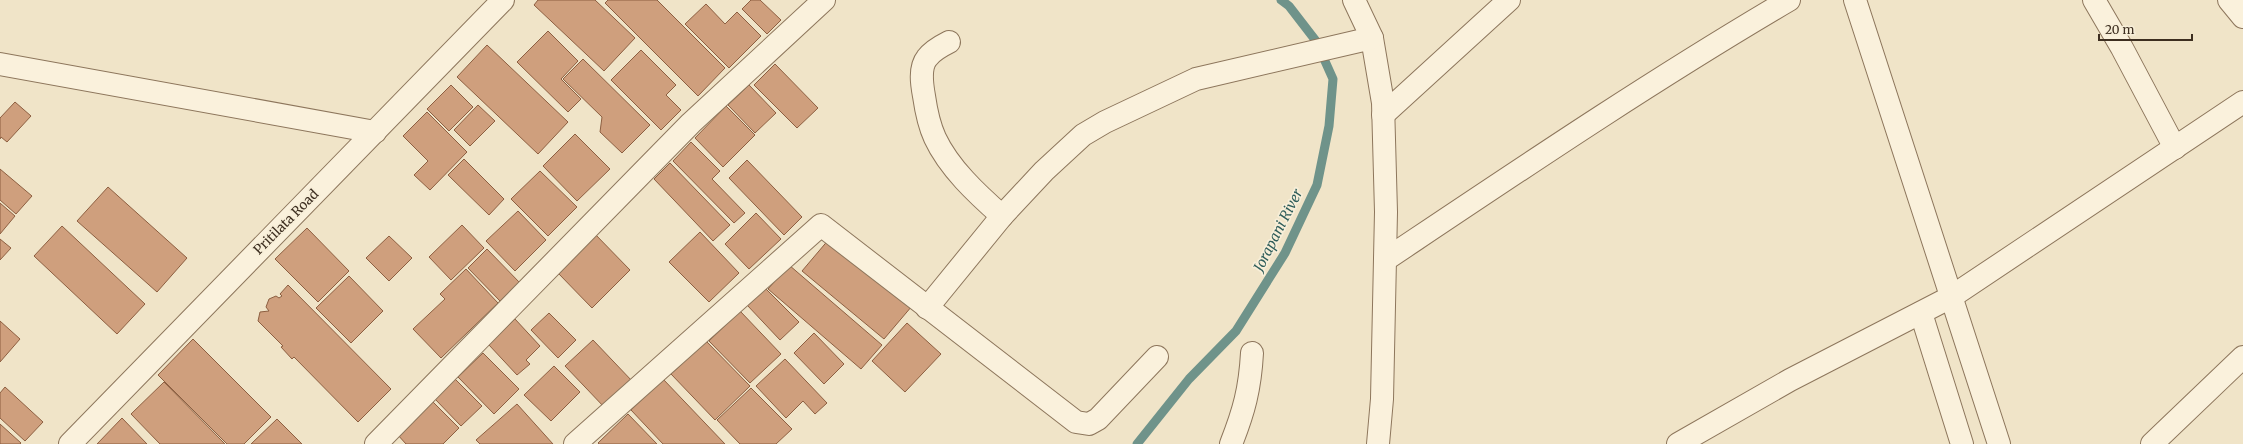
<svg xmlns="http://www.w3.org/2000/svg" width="2243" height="444" font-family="Merriweather,serif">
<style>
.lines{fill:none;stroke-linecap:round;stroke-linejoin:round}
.stream{stroke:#6f938a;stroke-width:9}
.building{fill:#cf9f7d;stroke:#8d5f41}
.minor-casing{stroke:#8d765c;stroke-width:24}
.tertiary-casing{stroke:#8d765c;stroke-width:24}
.minor{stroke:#faf1dc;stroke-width:22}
.tertiary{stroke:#faf1dc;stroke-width:22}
.labels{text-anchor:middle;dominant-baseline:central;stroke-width:3.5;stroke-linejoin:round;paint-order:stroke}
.street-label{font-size:13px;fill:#3d2e20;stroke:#f7eed8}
.water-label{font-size:14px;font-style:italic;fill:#2f5d5a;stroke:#f7eed8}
</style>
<rect width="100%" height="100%" fill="#f0e4c8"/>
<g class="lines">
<!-- stream -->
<path class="stream" d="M1137,444l52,-65 47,-48 49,-78 32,-68 12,-59 4,-47 -17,-38 -27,-35 -8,-6"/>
</g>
<!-- building -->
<g class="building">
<path d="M538,0h57l40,38 -31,33 -70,-66z"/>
<path d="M608,0h49l68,68 -27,28 -93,-93z"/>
<path d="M751,0h9l21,20 -14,14 -25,-25z"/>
<path d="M706,4l19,20 12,-12 24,24 -32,32 -44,-44z"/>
<path d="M548,31l30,30 -17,18 20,20 -13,13 -51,-50z"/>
<path d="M487,45l81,77 -30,32 -81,-77z"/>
<path d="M641,50l35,35 -10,10 15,15 -20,20 -50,-50z"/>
<path d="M583,59l67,66 -28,28 -22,-21 2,-15 -39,-38z"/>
<path d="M775,64l43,44 -21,20 -43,-43z"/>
<path d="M451,85l22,22 -24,24 -22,-22z"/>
<path d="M749,85l27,28 -21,20 -27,-28z"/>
<path d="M15,102l16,14 -24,26 -6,-5 -1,2v-21z"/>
<path d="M478,105l17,16 -25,25 -16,-16z"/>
<path d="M726,106l29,29 -32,32 -28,-29z"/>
<path d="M427,112l40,40 -37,38 -16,-15 14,-14 -25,-25z"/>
<path d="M575,134l35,35 -33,32 -34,-35z"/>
<path d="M691,142l29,29 -8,8 33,34 -11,10 -61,-62z"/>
<path d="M464,159l40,40 -15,16 -41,-40z"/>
<path d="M747,160l55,57 -18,18 -55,-57z"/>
<path d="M670,163l60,62 -17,16 -59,-62z"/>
<path d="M0,169l32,27 -16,18 -16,-14z"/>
<path d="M540,171l37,36 -29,29 -37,-37z"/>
<path d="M108,187l79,71 -30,34 -80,-71z"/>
<path d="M0,203l15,13 -15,18z"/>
<path d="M518,211l28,29 -31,31 -29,-30z"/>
<path d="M756,213l25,26 -32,30 -24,-25z"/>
<path d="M462,225l22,23 -33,32 -22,-23z"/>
<path d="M62,226l83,78 -28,30 -83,-78z"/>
<path d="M307,228l42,43 -31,31 -43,-43z"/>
<path d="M593,232l37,38 -38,38 -34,-35z"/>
<path d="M700,232l39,41 -30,29 -40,-40z"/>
<path d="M389,236l23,22 -23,23 -23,-23z"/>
<path d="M830,238l82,68 -28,33 -82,-68z"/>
<path d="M0,239l11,9 -11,12z"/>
<path d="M487,249l33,34 -20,18 -32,-33z"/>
<path d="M789,265l93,80 -21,24 -93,-80z"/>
<path d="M466,269l32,34 -57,55 -28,-29 32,-30 -5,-5z"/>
<path d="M349,276l34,35 -32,32 -35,-35z"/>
<path d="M288,285l103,104 -33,33 -64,-65 -2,2 -11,-12 2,-1 -25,-25 2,-9 9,-1 -3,-4 3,-8 7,-3 3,2 3,-2 -2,-2z"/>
<path d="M765,288l34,34 -19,18 -33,-35z"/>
<path d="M740,311l41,43 -31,29 -41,-42z"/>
<path d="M549,313l27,27 -18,18 -27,-28z"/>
<path d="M515,319l25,27 -14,14 4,4 -13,11 -28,-30z"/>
<path d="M0,321l20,18 -20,23z"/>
<path d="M907,323l34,31 -36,38 -33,-31z"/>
<path d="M814,333l30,31 -20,20 -30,-31z"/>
<path d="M193,339l78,78 -27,27h-17l-69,-69z"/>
<path d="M593,340l40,42 -28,26 -40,-42z"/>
<path d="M706,341l44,45 -35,34 -44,-46z"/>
<path d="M483,353l36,36 -25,25 -36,-37z"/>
<path d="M785,359l42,44 -12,11 -12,-13 -17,17 -30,-32z"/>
<path d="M554,366l26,26 -29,29 -27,-26z"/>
<path d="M455,379l27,27 -21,20 -26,-27z"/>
<path d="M663,379l62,65h-62l-32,-34z"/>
<path d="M164,382l61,62h-65l-29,-30z"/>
<path d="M5,387l38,35 -18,19 -25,-23v-25z"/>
<path d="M751,388l41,41 -16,15h-36l-23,-24z"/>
<path d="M431,400l28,28 -16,16h-37l-9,-10z"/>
<path d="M517,404l36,40h-73l-4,-4z"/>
<path d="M628,414l29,30h-58l-1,-1z"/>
<path d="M122,418l25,26h-50z"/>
<path d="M277,419l25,25h-51z"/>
<path d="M0,424l21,19 -1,1h-20z"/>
</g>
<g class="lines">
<defs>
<g id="minor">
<path d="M1354,0l18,38 11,65 3,109 -4,187 -4,45"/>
<path d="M1855,0l144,444"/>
<path d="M2094,0l28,48 53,100"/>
<path d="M2229,0l14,17"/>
<path d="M949,42c-8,4 -17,9 -22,16 -8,10 -5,27 -3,38 2,14 5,29 11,42 14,30 42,56 67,78"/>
<path d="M0,64l375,68"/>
<path d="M1383,115l126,-115"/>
<path d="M1385,260c133,-89 266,-179 404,-260"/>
<path d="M927,308l75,-92 42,-45 39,-36 22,-13 91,-43 176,-41"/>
<path d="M1921,313l41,131"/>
<path d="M376,444l315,-321 133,-123"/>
<path d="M575,444l246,-219 255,197 13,2 9,-5 59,-62"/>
<path d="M1231,444c13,-33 19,-55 21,-91"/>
<path d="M1678,444l112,-64 161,-83 292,-195"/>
<path d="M2152,444l91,-87"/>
</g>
<path id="tertiary" d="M70,444l433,-444"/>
</defs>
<!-- minor casing -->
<use href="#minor" class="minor-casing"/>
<!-- tertiary casing -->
<use href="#tertiary" class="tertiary-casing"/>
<!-- minor -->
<use href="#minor" class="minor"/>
<!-- tertiary -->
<use href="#tertiary" class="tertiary"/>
</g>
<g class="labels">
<!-- street labels -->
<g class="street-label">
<text transform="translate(286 222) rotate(-45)">Pritilata Road</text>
</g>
<!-- water labels -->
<g class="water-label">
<text transform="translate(1278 230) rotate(-63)">Jorapani River</text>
</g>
</g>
<!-- scale -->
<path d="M2099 34v6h93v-6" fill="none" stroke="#3d2e20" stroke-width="2"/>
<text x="2105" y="34" font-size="12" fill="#3d2e20" stroke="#f7eed8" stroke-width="3" paint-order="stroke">20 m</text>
</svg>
